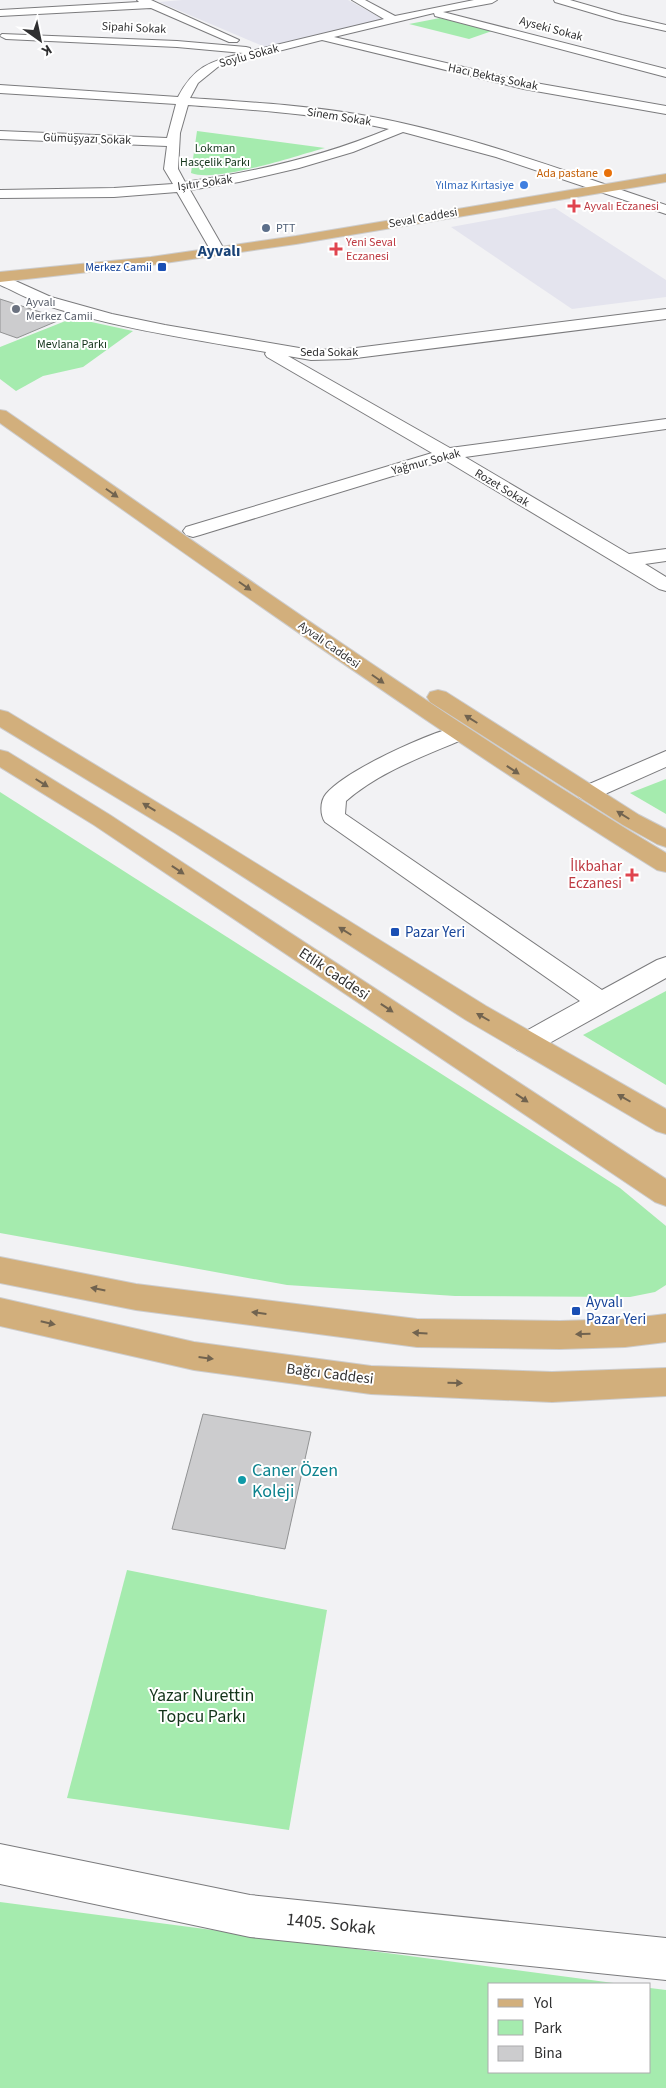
<svg xmlns="http://www.w3.org/2000/svg" width="666" height="2088" font-family="'Source Sans 3',sans-serif">
<style>
.built{fill:#e4e4ee}
.green{fill:#a5ebae}
.building{fill:#ccccce;stroke:#919293}
.lines{fill:none;stroke-linecap:round;stroke-linejoin:round}
.minor-casing{stroke:#7b7b7d;stroke-width:2}
.major-casing{stroke:#cdcdce;stroke-width:2}
.minor{fill:#fff;fill-rule:evenodd}
.major{fill:#d2af7c;fill-rule:evenodd}
.oneway{fill:#71634f}
.food-dot{fill:#e8710a;stroke:#fff;stroke-width:2}
.shop-dot{fill:#3f7fe0;stroke:#fff;stroke-width:2}
.health-dot{fill:#e0444e;stroke:#fff;stroke-width:2}
.service-dot{fill:#5c6f8a;stroke:#fff;stroke-width:2}
.transit-dot{fill:#1a4fb4;stroke:#fff;stroke-width:2}
.worship-dot{fill:#6b7280;stroke:#fff;stroke-width:2}
.culture-dot{fill:#0f9aa8;stroke:#fff;stroke-width:2}
.labels{text-anchor:middle;dominant-baseline:central;stroke-width:4;stroke-linejoin:round;paint-order:stroke}
.far-street-label{font-size:12px;fill:#303031;stroke:#fff}
.far-park-label{font-size:12px;fill:#13341a;stroke:#fff}
.far-food-label{font-size:12px;fill:#c56008;stroke:#fff;text-anchor:end}
.far-shop-label{font-size:12px;fill:#366cbe;stroke:#fff;text-anchor:end}
.far-health-label{font-size:12px;fill:#be3a42;stroke:#fff;text-anchor:start}
.far-service-label{font-size:12px;fill:#4e5e75;stroke:#fff;text-anchor:start}
.far-transit-label{font-size:12px;fill:#164399;stroke:#fff;text-anchor:end}
.far-worship-label{font-size:12px;fill:#5b616d;stroke:#fff;text-anchor:start}
.health-label{font-size:15px;fill:#be3a42;stroke:#fff;text-anchor:end}
.transit-label{font-size:15px;fill:#164399;stroke:#fff;text-anchor:start}
.street-label{font-size:15px;fill:#303031;stroke:#fff}
.far-district-label{font-size:16px;font-weight:bold;fill:#1a4377;stroke:#fff}
.near-culture-label{font-size:18px;fill:#0d838f;stroke:#fff;text-anchor:start}
.near-park-label{font-size:18px;fill:#13341a;stroke:#fff}
.near-street-label{font-size:18px;fill:#303031;stroke:#fff}
</style>
<rect width="100%" height="100%" fill="#f2f2f4"/>
<!-- built -->
<g class="built">
<path d="M182,0h166l37,20 -120,27 -106,-45z"/>
<path d="M555,208l111,72v17l-94,12 -121,-82z"/>
</g>
<!-- green -->
<g class="green">
<path d="M440,18l52,13 -23,8 -60,-15z"/>
<path d="M197,131l128,17c-30,8 -108,35 -134,25z"/>
<path d="M73,318l60,13 -50,36 -40,9 -27,15 -16,-12v-32z"/>
<path d="M666,779v35l-36,-21z"/>
<path d="M0,792l620,396 46,38v59l-11,7 -25,5 -175,-1 -168,-11 -287,-52z"/>
<path d="M666,991v94l-83,-50z"/>
<path d="M127,1570l200,40 -38,220 -222,-32z"/>
<path d="M0,1902l621,82h-131v88h160v-84l16,2v98h-666z"/>
</g>
<!-- building -->
<g class="building">
<path d="M0,299l62,20 -45,19 -17,-6z"/>
<path d="M203,1414l108,18 -26,117 -113,-20z"/>
</g>
<g class="lines">
<defs>
<g id="minor">
<path d="M137,0h14l88,40 -2,2h-8l-78,-34 -151,8v-6l139,-8z"/>
<path d="M352,0h13l30,16 79,-16h23l-5,3 -49,9 223,57v8l-231,-61 -1,-3 -100,24 190,44 142,25v8l-142,-25 -202,-49 -103,26 -21,17 -8,15c56,4 111,7 166,16 107,18 208,57 310,91v9l-170,-57 -93,-25 -50,20 -54,16 -60,14 -49,8 35,61 -2,3h-10l-2,-3 -34,-59 -63,5 -114,1v-8l114,-2 59,-4 -9,-15 3,-23 -167,-7v-8l167,7 9,-34 -176,-11v-8l178,12c17,-32 32,-35 65,-44l-66,-6 -171,-8 -6,-3 2,-2 175,7 69,6 4,1 1,3 133,-32zM188,105c67,5 135,9 201,24 -65,27 -133,43 -204,53l-7,-13 2,-36z"/>
<path d="M554,0h16l52,15 44,10v6l-50,-11 -61,-18z"/>
<path d="M0,274l51,23 61,17 53,11 146,25 37,-1 318,-40v10l-318,40 -37,1 -23,-4 162,92 216,-29v10l-201,28 164,97 37,-5v12l-21,3 21,13v14l-7,-2 -214,-129 -245,75 -7,2 -7,-2 -3,-4 3,-4 246,-74 -165,-96 -2,-3 1,-2c-75,-13 -152,-24 -224,-48 -14,-5 -28,-13 -42,-19z"/>
<path d="M458,726l8,2 3,5 -3,5c-41,18 -86,33 -120,63l-1,13 257,176 55,-30 9,-3v21l-129,72 -10,3 -10,-3 -4,-7 4,-7 63,-35 -255,-179c-5,-7 -5,-21 1,-28 20,-24 101,-60 132,-68z"/>
<path d="M666,751v16l-70,31 -8,2 -8,-2 -4,-5 4,-5z"/>
<path d="M0,1844l250,51 416,43v42l-416,-43 -250,-53z"/>
</g>
<g id="major">
<path d="M666,174v8l-370,62 -145,21 -151,17v-10l151,-15 145,-21z"/>
<path d="M0,410l6,1c218,151 433,305 660,442v19l-9,-2c-225,-140 -440,-294 -657,-447z"/>
<path d="M438,690l8,2 193,123 27,14v18l-9,-3 -34,-19 -193,-123 -3,-5 3,-5z"/>
<path d="M0,710l8,2 183,111 295,183 180,103v25l-10,-3 -190,-111 -291,-187 -175,-106z"/>
<path d="M0,750l8,2 102,63 556,364v27l-11,-4 -561,-377 -94,-58z"/>
<path d="M0,1257l136,27 281,35 143,2 65,-2 41,-5v28l-41,5 -65,2 -143,-2 -281,-37 -136,-27z"/>
<path d="M0,1298l194,44 177,24 181,6 114,-4v28l-114,6 -181,-8 -177,-24 -194,-44z"/>
</g>
</defs>
<!-- minor casing -->
<use href="#minor" class="minor-casing"/>
<!-- major casing -->
<use href="#major" class="major-casing"/>
<!-- minor -->
<use href="#minor" class="minor"/>
<!-- major -->
<use href="#major" class="major"/>
</g>
<!-- one-way arrows -->
<defs><path id="oneway-solid" d="M-6-.8H1V-3.2L6.5 0L1 3.2V.8H-6Z" transform="scale(1.25)"/></defs>
<g class="oneway">
<use href="#oneway-solid" transform="translate(112 493) rotate(35)"/>
<use href="#oneway-solid" transform="translate(245 586) rotate(35)"/>
<use href="#oneway-solid" transform="translate(378 679) rotate(35)"/>
<use href="#oneway-solid" transform="translate(471 719) rotate(-148)"/>
<use href="#oneway-solid" transform="translate(513 770) rotate(33)"/>
<use href="#oneway-solid" transform="translate(42 783) rotate(32)"/>
<use href="#oneway-solid" transform="translate(149 807) rotate(-149)"/>
<use href="#oneway-solid" transform="translate(623 815) rotate(-148)"/>
<use href="#oneway-solid" transform="translate(178 870) rotate(34)"/>
<use href="#oneway-solid" transform="translate(345 931) rotate(-148)"/>
<use href="#oneway-solid" transform="translate(387 1008) rotate(34)"/>
<use href="#oneway-solid" transform="translate(483 1017) rotate(-150)"/>
<use href="#oneway-solid" transform="translate(522 1098) rotate(34)"/>
<use href="#oneway-solid" transform="translate(624 1098) rotate(-150)"/>
<use href="#oneway-solid" transform="translate(98 1289) rotate(-169)"/>
<use href="#oneway-solid" transform="translate(259 1313) rotate(-173)"/>
<use href="#oneway-solid" transform="translate(48 1323) rotate(13)"/>
<use href="#oneway-solid" transform="translate(420 1333) rotate(-177)"/>
<use href="#oneway-solid" transform="translate(583 1334) rotate(178)"/>
<use href="#oneway-solid" transform="translate(206 1358) rotate(7)"/>
<use href="#oneway-solid" transform="translate(455 1383) rotate(2)"/>
</g>
<!-- markers -->
<circle class="food-dot" cx="608" cy="173" r="5"/>
<circle class="shop-dot" cx="524" cy="185" r="5"/>
<g class="health-dot">
<path d="M571.5 198.5h5v5h5v5h-5v5h-5v-5h-5v-5h5z"/>
<path d="M333.5 241.5h5v5h5v5h-5v5h-5v-5h-5v-5h5z"/>
<path d="M629.5 867.5h5v5h5v5h-5v5h-5v-5h-5v-5h5z"/>
</g>
<circle class="service-dot" cx="266" cy="228" r="5"/>
<g class="transit-dot">
<rect x="157" y="262" width="10" height="10" rx="2.5"/>
<rect x="390" y="927" width="10" height="10" rx="2.5"/>
<rect x="571" y="1306" width="10" height="10" rx="2.5"/>
</g>
<circle class="worship-dot" cx="16" cy="309" r="5"/>
<circle class="culture-dot" cx="242" cy="1480" r="5"/>
<g class="labels">
<!-- far-street labels -->
<g class="far-street-label">
<text transform="translate(134 28) rotate(3)">Sipahi Sokak</text>
<text transform="translate(551 29) rotate(15)">Ayseki Sokak</text>
<text transform="translate(249 56) rotate(-15)">Soylu Sokak</text>
<text transform="translate(493 77) rotate(12)">Hacı Bektaş Sokak</text>
<text transform="translate(339 117) rotate(9)">Sinem Sokak</text>
<text transform="translate(87 139) rotate(2)">Gümüşyazı Sokak</text>
<text transform="translate(205 183) rotate(-8)">Işıtır Sokak</text>
<text transform="translate(423 218) rotate(-10)">Seval Caddesi</text>
<text x="329" y="352">Seda Sokak</text>
<text transform="translate(426 462) rotate(-15)">Yağmur Sokak</text>
<text transform="translate(502 488) rotate(31)">Rozet Sokak</text>
<text transform="translate(329 645) rotate(35)">Ayvalı Caddesi</text>
</g>
<!-- far-park labels -->
<g class="far-park-label">
<text x="215" y="148">Lokman<tspan x="215" dy="14">Hasçelik Parkı</tspan></text>
<text x="72" y="344">Mevlana Parkı</text>
</g>
<!-- far-food labels -->
<g class="far-food-label">
<text x="598" y="173">Ada pastane</text>
</g>
<!-- far-shop labels -->
<g class="far-shop-label">
<text x="514" y="185">Yılmaz Kırtasiye</text>
</g>
<!-- far-health labels -->
<g class="far-health-label">
<text x="584" y="206">Ayvalı Eczanesi</text>
<text x="346" y="242">Yeni Seval<tspan x="346" dy="14">Eczanesi</tspan></text>
</g>
<!-- far-service labels -->
<g class="far-service-label">
<text x="276" y="228">PTT</text>
</g>
<!-- far-transit labels -->
<g class="far-transit-label">
<text x="152" y="267">Merkez Camii</text>
</g>
<!-- far-worship labels -->
<g class="far-worship-label">
<text x="26" y="302">Ayvalı<tspan x="26" dy="14">Merkez Camii</tspan></text>
</g>
<!-- health labels -->
<g class="health-label">
<text x="622" y="866">İlkbahar<tspan x="622" dy="17">Eczanesi</tspan></text>
</g>
<!-- transit labels -->
<g class="transit-label">
<text x="405" y="932">Pazar Yeri</text>
<text x="586" y="1302">Ayvalı<tspan x="586" dy="17">Pazar Yeri</tspan></text>
</g>
<!-- street labels -->
<g class="street-label">
<text transform="translate(334 974) rotate(34)">Etlik Caddesi</text>
<text transform="translate(330 1374) rotate(7)">Bağcı Caddesi</text>
</g>
<!-- far-district labels -->
<g class="far-district-label">
<text x="219" y="251">Ayvalı</text>
</g>
<!-- near-culture labels -->
<g class="near-culture-label">
<text x="252" y="1470">Caner Özen<tspan x="252" dy="21">Koleji</tspan></text>
</g>
<!-- near-park labels -->
<g class="near-park-label">
<text x="202" y="1695">Yazar Nurettin<tspan x="202" dy="21">Topcu Parkı</tspan></text>
</g>
<!-- near-street labels -->
<g class="near-street-label">
<text transform="translate(331 1924) rotate(6)">1405. Sokak</text>
</g>
</g>
<!-- legend -->
<rect x="488" y="1983" width="162" height="90" fill="#ffffff" stroke="#acacad"/>
<rect x="498" y="1999" width="25" height="8" fill="#d2af7c" stroke="#acacad"/>
<text x="534" y="2008" font-size="15" fill="#303031">Yol</text>
<rect x="498" y="2020" width="25" height="15" fill="#a5ebae" stroke="#acacad"/>
<text x="534" y="2033" font-size="15" fill="#303031">Park</text>
<rect x="498" y="2046" width="25" height="15" fill="#ccccce" stroke="#acacad"/>
<text x="534" y="2058" font-size="15" fill="#303031">Bina</text>
<!-- north arrow -->
<g transform="translate(40 40) rotate(147)" stroke="#ffffff" stroke-width="4" paint-order="stroke">
<path d="M0-4L9 19L0 12L-9 19Z" fill="#303031"/>
<text y="-8" font-size="14" font-weight="bold" text-anchor="middle" fill="#303031">K</text>
</g>
</svg>
